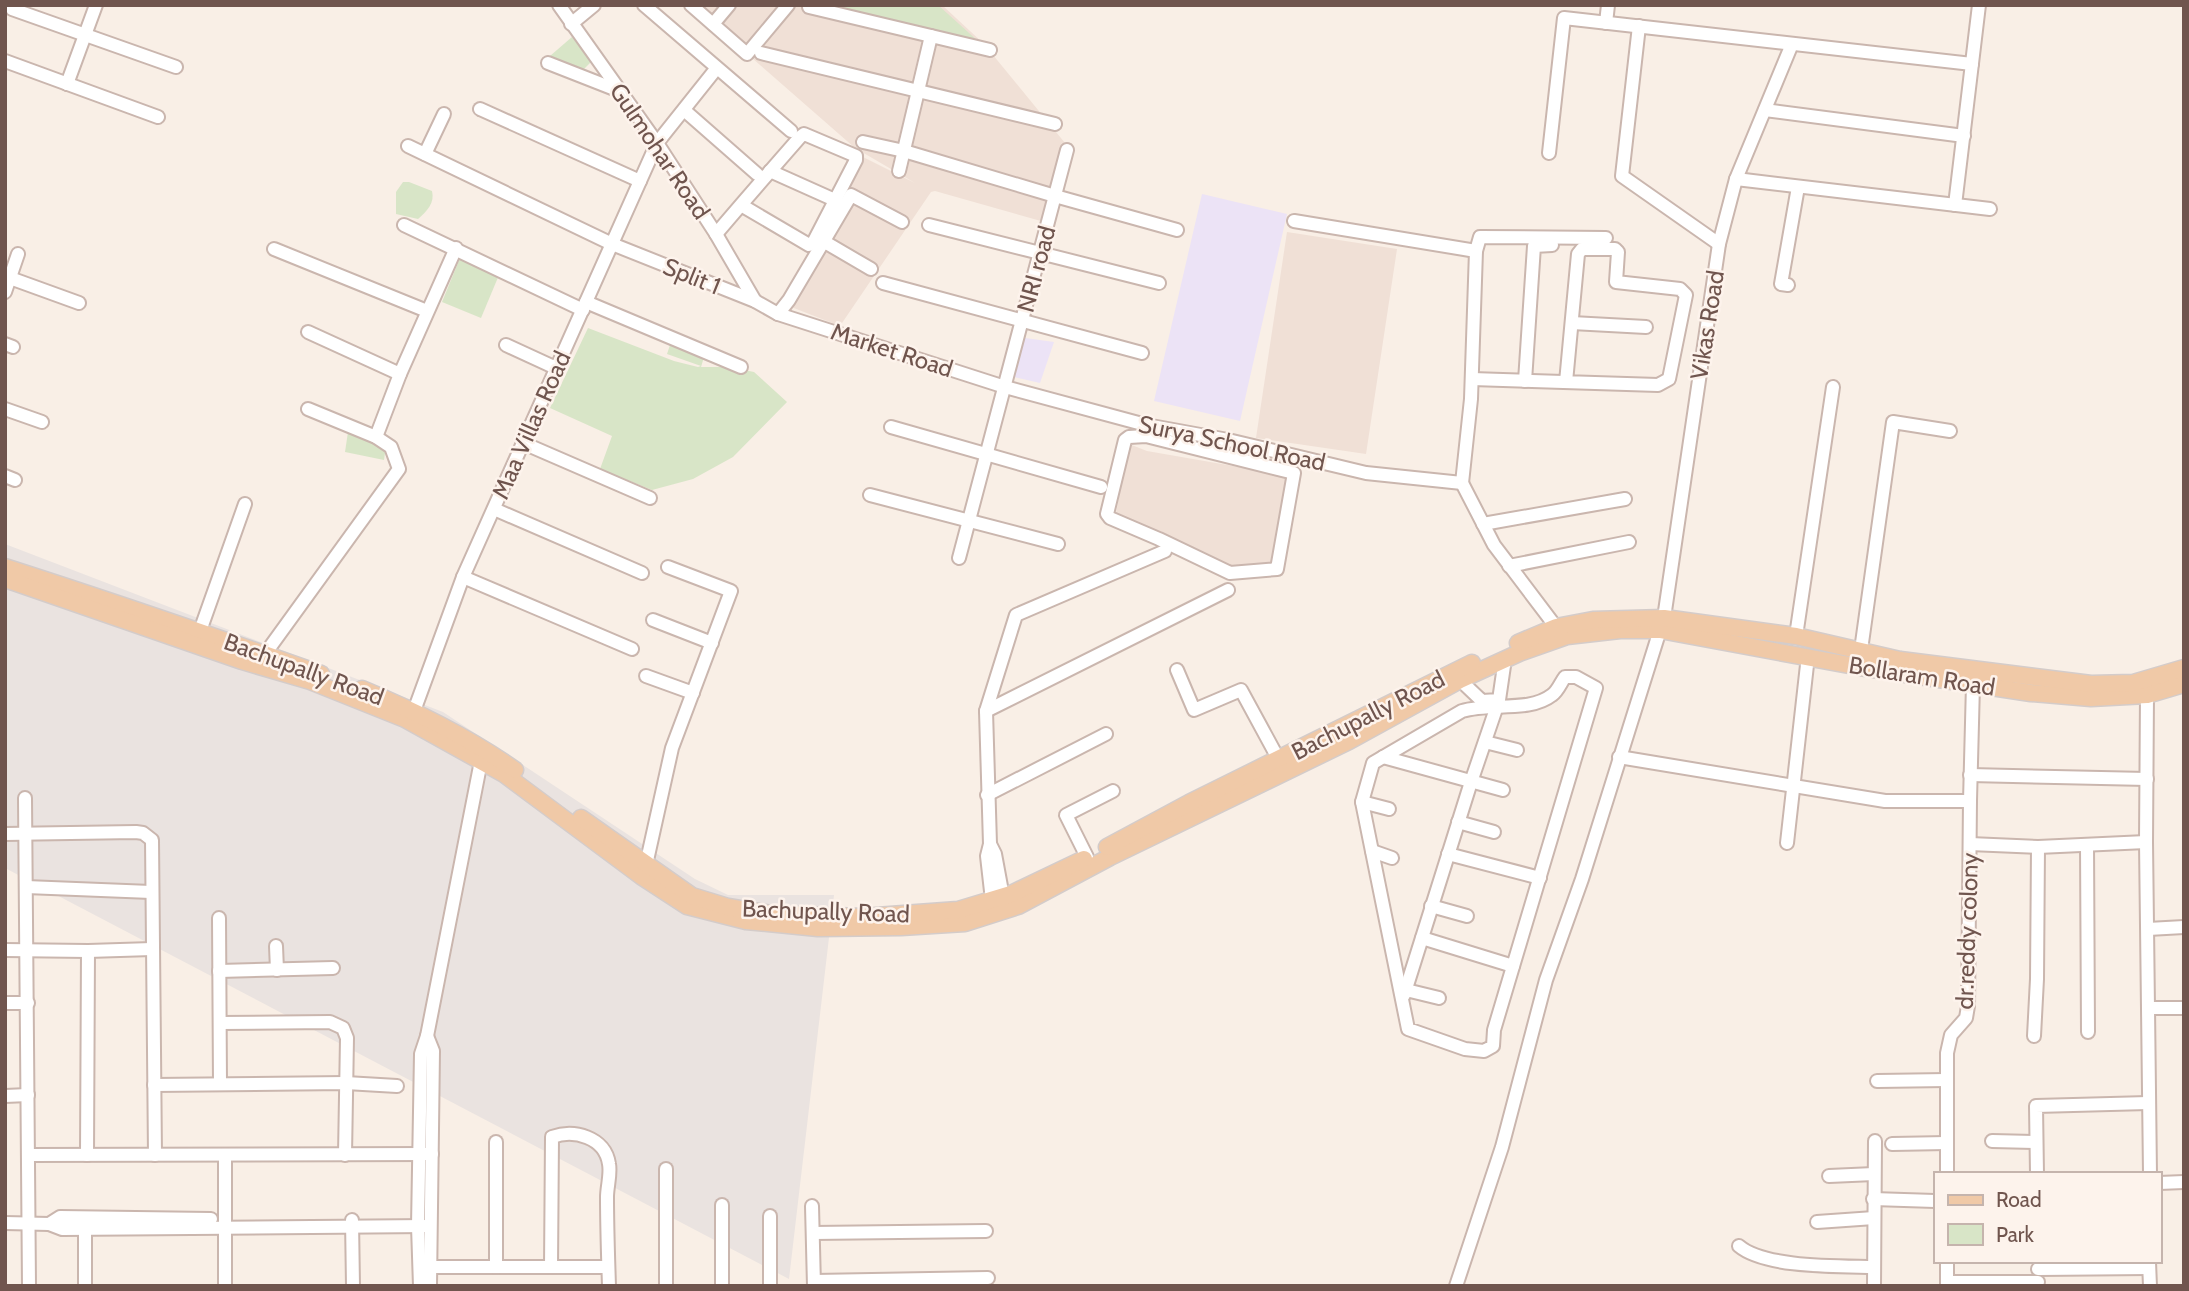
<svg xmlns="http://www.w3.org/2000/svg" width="2189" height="1291" font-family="Cabin,sans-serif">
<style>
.residential{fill:#f0e0d6}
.industrial{fill:#eae3e0}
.education{fill:#ece3f6}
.green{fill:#d8e5c7}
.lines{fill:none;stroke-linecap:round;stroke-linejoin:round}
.minor-casing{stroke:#cab6ae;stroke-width:16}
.major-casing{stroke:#d4ccca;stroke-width:19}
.minor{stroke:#fff;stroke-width:12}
.major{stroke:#f0c9a7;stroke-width:16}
.labels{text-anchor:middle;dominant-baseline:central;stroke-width:5;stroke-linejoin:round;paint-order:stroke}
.street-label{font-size:24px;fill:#70554e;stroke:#fdf3ec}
</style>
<rect width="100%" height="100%" fill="#f9efe6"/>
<!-- residential -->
<g class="residential">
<path d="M683,5h259l42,39 81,99 -17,80 -113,-32 -4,1 -91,134 -59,-23 55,-93 27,-53 52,26 -60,-35 -103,-90 -4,4z"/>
<path d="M1287,232l110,17 -31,205 -110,-16z"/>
<path d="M1129,444l18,7 144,25 -15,87 -46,6 -114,-56z"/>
</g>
<!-- industrial -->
<path class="industrial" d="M5,544l438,168 252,167 33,16h106l-45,384 -784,-411z"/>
<!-- education -->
<g class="education">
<path d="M1202,194l85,20 -47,207 -86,-20z"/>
<path d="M1025,338l29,4 -14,41 -26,-6z"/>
</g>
<!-- green -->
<g class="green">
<path d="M820,5h118l41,37z"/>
<path d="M572,37l19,25 -9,9 -32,-15z"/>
<path d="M403,182h6l23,9c3,12 -5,20 -14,28l-22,-5v-22z"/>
<path d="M460,258l39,17 -18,43 -39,-16z"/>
<path d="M588,328l86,33 24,6 3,-1 -34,-12 3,-9 34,12 -3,10h28l25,5 33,30 -54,55 -40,22 -41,11 -52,-21 12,-33 -62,-28z"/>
<path d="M348,432l38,14 -2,14 -39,-8z"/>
</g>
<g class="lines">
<defs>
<g id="minor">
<path d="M559,5l98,138 59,91 39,67"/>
<path d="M644,5l147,126"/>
<path d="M691,5l56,49 41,-49"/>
<path d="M809,7l181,43"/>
<path d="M12,9l164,58"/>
<path d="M1606,23l2,-18"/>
<path d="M571,24l23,-19"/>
<path d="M713,24l16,-19"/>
<path d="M1639,26l-17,150 97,68"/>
<path d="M761,53l294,71"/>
<path d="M5,61l153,56"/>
<path d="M548,63l74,29"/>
<path d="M67,84l29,-79"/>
<path d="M480,109l160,72"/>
<path d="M684,110l73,64"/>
<path d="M1765,110l199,26"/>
<path d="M863,142l41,9 151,45 122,34"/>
<path d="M408,146l204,98 143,57 23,13 227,73 141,38 82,15 138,33 96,10"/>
<path d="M1549,153l15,-135 408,46"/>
<path d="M425,154l19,-40"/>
<path d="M770,171l67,30"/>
<path d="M899,171l32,-135"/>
<path d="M1736,179l254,30"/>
<path d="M1955,205l24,-200"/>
<path d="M1294,221l182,30"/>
<path d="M404,225l179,85"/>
<path d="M929,225l230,58"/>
<path d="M716,234c28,-33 56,-65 84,-97l4,-3 52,22v4l-43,83 -4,2 -68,-40"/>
<path d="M823,241l48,28"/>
<path d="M274,249l153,62"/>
<path d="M10,278l69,25"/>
<path d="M883,283l259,70"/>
<path d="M1788,285l-7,-1 17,-97"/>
<path d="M5,292l13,-38"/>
<path d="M586,302l155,65"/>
<path d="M778,314l11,-14 62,-105 51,27"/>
<path d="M1572,323l74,4"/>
<path d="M308,332l92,42"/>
<path d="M5,344l8,3"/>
<path d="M506,345l50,23"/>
<path d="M1472,379l186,6 11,-6 17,-84 -6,-6 -64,-7 2,-30 -3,-3h-33l-4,5 -12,128"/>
<path d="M1525,381l9,-135 18,-1"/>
<path d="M5,409l37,13"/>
<path d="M891,427l210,60"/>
<path d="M1146,436l148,37 -17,96 -47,4 -71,-34 -49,-21 -3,-4 18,-74 4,-3z"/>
<path d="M376,437l24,-63 56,-126"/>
<path d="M523,443l127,55"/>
<path d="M5,476l10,4"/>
<path d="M1462,483l9,-84 5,-148 4,-14 126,1"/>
<path d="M1462,483l32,62 62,82"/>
<path d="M870,495l188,49"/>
<path d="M494,509l148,64"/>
<path d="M1483,524l142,-25"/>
<path d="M959,558l108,-408"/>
<path d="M1509,566l120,-24"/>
<path d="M463,577l169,72"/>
<path d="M1664,618l55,-374 17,-65 56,-135"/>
<path d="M653,620l59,23"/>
<path d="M200,631l45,-127"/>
<path d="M1796,636l37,-249"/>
<path d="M1861,650l32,-228 57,9"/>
<path d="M265,654l134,-185 -8,-22 -15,-10 -68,-28"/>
<path d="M1177,670l17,40 47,-20 38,70"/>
<path d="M646,676l47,17"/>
<path d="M1565,677h11l20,11 -102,342 -1,16 -9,5 -19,-2 -57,-20 -46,-227 11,-39 89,-52c28,-9 67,2 90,-16 6,-4 9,-13 13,-18z"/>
<path d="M1460,680l22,21 17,-1 6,-41"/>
<path d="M2147,695l-1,147 4,332"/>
<path d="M414,711l49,-134 194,-434 59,-74"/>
<path d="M986,711l242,-121"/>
<path d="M1485,742l32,8"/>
<path d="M1383,757l120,33"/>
<path d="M1619,757l266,44h85"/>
<path d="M1970,775l177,4"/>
<path d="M987,795l119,-61"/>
<path d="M25,798l4,488"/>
<path d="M1362,802l27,7"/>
<path d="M1458,822l36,10"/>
<path d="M5,834l131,-2 7,1 9,7 3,315"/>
<path d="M1787,843l21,-187"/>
<path d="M990,844l-4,-133 30,-96 149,-64"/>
<path d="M1970,844l68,3 108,-5"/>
<path d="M2087,845l1,187"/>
<path d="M1372,851l20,7"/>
<path d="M1448,854l92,24"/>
<path d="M1087,857l-21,-42 47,-24"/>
<path d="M646,865l26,-117 59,-157 -63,-24"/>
<path d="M26,887l125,5"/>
<path d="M992,900l-5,-44 3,-12 5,10 8,43"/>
<path d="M1431,906l36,10"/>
<path d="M219,918l1,166"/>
<path d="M2148,929l36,-2"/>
<path d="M1422,938l91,28"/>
<path d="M276,946l1,24"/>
<path d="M5,950l83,1 64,-2"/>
<path d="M219,971l114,-3"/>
<path d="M1406,990l33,8"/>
<path d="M1404,995l67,-213 28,-82"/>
<path d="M5,1003h23"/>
<path d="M2149,1008h35"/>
<path d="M220,1023l110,-1 13,6 4,10 -2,117"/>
<path d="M427,1036l6,15 -3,235"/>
<path d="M2034,1036l3,-57 1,-132"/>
<path d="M1877,1081l70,-1"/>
<path d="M154,1085l192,-2 51,3"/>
<path d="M5,1096l23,-1"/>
<path d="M1992,1141l44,1"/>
<path d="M1892,1144l55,-1"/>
<path d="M28,1155l404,-1"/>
<path d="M87,1155l1,-204"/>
<path d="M1947,1174v-121l4,-18 15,-17 2,-12 2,-205 3,-117"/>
<path d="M2037,1174l-1,-68 112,-3"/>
<path d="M1829,1176l45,-2"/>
<path d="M2159,1183l25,-1"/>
<path d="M1873,1199l62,2"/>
<path d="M812,1206l2,80"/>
<path d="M352,1220l1,66"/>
<path d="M1817,1222l57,-4"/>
<path d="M5,1223l44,1 13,5 367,-3"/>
<path d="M49,1224l11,-7 151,2"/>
<path d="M813,1233l173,-2"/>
<path d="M1739,1246c26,22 100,20 135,21"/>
<path d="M1947,1261v25"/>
<path d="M2149,1262l1,24"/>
<path d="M430,1267h178"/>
<path d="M496,1267v-125"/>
<path d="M551,1267l1,-130c22,-8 53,0 57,27 2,10 -2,23 -2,33 0,30 1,59 2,89"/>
<path d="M2038,1269l111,-1"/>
<path d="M814,1281l174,-3"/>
<path d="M1947,1282h91"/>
<path d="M85,1286v-66"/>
<path d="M225,1286v-131"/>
<path d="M420,1286l-2,-60 3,-172 6,-18 54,-275"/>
<path d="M666,1286v-117"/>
<path d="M722,1286v-81"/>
<path d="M770,1286v-70"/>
<path d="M1456,1286l46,-139 44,-167 36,-101 78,-249"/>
<path d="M1874,1286l1,-145"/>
</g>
<g id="major">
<path d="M5,567c106,34 211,70 316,107"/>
<path d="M5,579l237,82 68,20 95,38 99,55 137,102 46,30 59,15 72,7 83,-1 64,-4 53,-17 92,-49 239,-116 111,-61 59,-27 48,-17 53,-6h40l200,37 171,26 60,5 56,-3 37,-11"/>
<path d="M1518,643l38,-16 37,-7 71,-2 132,18 104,24 191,24 42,-1 51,-15"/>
<path d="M362,689c53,22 105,47 153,81"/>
<path d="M581,818l111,78 36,11 43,7 92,3 95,-7 53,-16 73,-35"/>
<path d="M1107,847l82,-44 283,-140"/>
</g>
</defs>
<!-- minor casing -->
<use href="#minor" class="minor-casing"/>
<!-- major casing -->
<use href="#major" class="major-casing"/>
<!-- minor -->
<use href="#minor" class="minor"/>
<!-- major -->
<use href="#major" class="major"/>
</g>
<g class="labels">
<!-- street labels -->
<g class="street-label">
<text transform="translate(660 151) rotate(56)">Gulmohar Road</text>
<text transform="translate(1036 269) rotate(-75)">NRI road</text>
<text transform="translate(692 276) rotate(22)">Split 1</text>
<text transform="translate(1707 325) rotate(-81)">Vikas Road</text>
<text transform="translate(892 350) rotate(18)">Market Road</text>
<text transform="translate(531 425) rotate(-66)">Maa Villas Road</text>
<text transform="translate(1232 443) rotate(12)">Surya School Road</text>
<text transform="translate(304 669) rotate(20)">Bachupally Road</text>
<text transform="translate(1922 676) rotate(9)">Bollaram Road</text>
<text transform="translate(1368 715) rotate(-27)">Bachupally Road</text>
<text transform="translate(826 911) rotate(2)">Bachupally Road</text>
<text transform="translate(1967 931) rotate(-88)">dr.reddy colony</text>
</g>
</g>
<!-- border -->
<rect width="2189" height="1291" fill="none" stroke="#70554e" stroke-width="14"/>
<!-- legend -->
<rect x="1934" y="1172" width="228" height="91" fill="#fdf3ec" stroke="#c5b4ad" stroke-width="2"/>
<rect x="1948" y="1195" width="35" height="10" fill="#f0c9a7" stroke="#c5b4ad" stroke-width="2"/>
<text x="1996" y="1207" font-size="21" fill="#70554e">Road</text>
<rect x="1948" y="1224" width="35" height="21" fill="#d8e5c7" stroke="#c5b4ad" stroke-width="2"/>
<text x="1996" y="1242" font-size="21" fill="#70554e">Park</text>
</svg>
